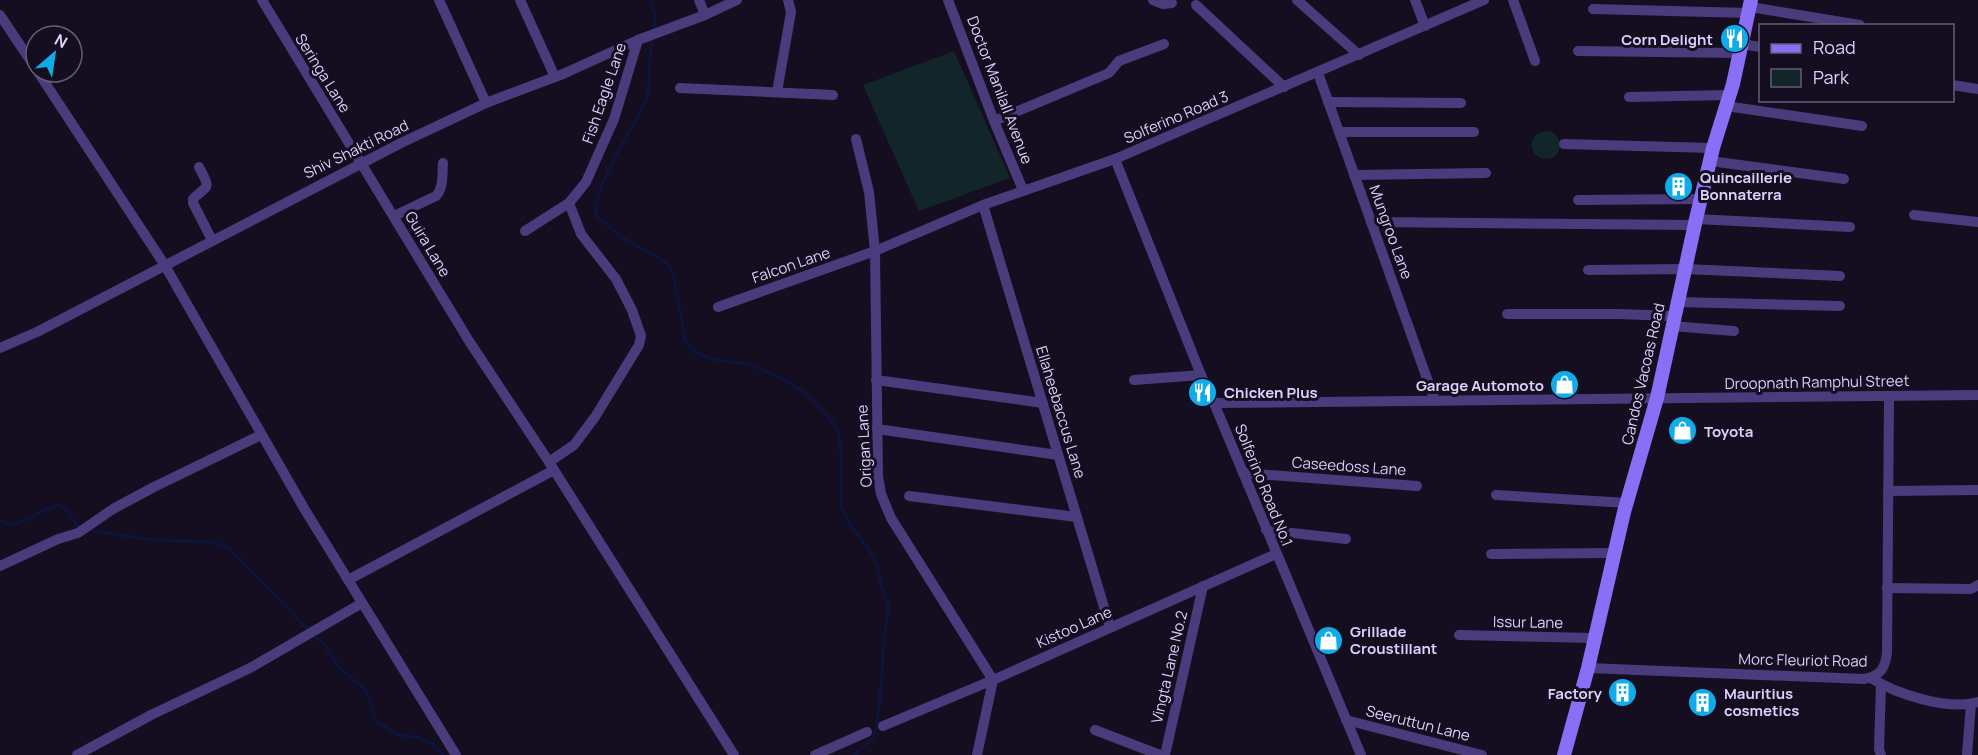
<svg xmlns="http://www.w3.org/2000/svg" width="1978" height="755" font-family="Manrope,sans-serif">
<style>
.green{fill:#122629}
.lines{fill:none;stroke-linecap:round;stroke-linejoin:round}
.stream{stroke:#0c153b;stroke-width:3}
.minor{stroke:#4a3c7c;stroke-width:10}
.secondary{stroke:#8a6ef5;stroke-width:14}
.labels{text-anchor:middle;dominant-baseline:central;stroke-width:6;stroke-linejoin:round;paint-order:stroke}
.poi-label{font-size:15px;font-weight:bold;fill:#ddd0fc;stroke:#150e20;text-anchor:start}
.street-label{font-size:15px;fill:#ddd0fc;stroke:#150e20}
</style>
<rect width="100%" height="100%" fill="#150e20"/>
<!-- green -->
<g class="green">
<path d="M954,51l56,127 -91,33 -56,-126z"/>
<circle cx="1546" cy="145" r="14"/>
</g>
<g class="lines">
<!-- stream -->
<g class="stream">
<path d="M650,0l5,14 -1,17"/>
<path d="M653,37c-2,11 -4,22 -4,33 -1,9 1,18 -2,27 -12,30 -55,88 -51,119l26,21 45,26 7,14 11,63 9,12 22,8 33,4 31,14 23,13 24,24 11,15 3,23v52l8,18 20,27 8,14 3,18 9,26 -6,38 -1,30 -5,48 -5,15 -18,16"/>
<path d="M0,520c19,13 38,-12 60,-15l8,6 9,15 5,2"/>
<path d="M88,530l64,10 59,2 17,6 10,9 70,73"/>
<path d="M313,635l11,9 14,22 26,23 4,7 8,25 22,14 18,2 17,7 10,11"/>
</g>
<!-- minor -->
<g class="minor">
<path d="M262,0l207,341 80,121 185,293"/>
<path d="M439,0l47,103"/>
<path d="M520,0l35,77"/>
<path d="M699,0l6,15"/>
<path d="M948,0l46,121 29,69"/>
<path d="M1153,0l10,4 9,-1"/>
<path d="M1297,0l62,55"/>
<path d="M1415,0l10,26"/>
<path d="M1513,0l22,61"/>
<path d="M1196,5l88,82"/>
<path d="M1750,7l110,18"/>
<path d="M1593,9l156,4"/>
<path d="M0,15l36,54"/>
<path d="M1742,44l18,3"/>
<path d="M1578,51l162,2"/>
<path d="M38,72l126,192 141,246 151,245"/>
<path d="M1318,73l117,328"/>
<path d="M1952,85l26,4"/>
<path d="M680,88l153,7"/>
<path d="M777,92l14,-80 -3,-12"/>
<path d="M1629,97l100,-2"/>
<path d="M1328,102l133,1"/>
<path d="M1726,106l136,20"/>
<path d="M994,121l115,-48 10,-12 45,-17"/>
<path d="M1339,132h135"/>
<path d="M856,139l13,53 6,59 3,225 3,18 10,24 102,162"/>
<path d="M1564,144l149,4"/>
<path d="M1115,159l86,216 13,28 147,352"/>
<path d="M1710,161l134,18"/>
<path d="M199,167c12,24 10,16 -6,32v4l19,37"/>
<path d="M1354,175l132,-2"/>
<path d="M1578,200l123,-1"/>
<path d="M983,205l127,422"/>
<path d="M1914,215l64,7"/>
<path d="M394,216l42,-20c8,-9 6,-22 7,-33"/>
<path d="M1696,219l154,8"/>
<path d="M1371,222l323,3"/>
<path d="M525,231l44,-28 17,-21 28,-63 24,-79"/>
<path d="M1588,270l97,-1 155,7"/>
<path d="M1677,302l163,4"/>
<path d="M718,307l157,-56 108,-46 132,-46 369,-159"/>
<path d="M1507,314h111l56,2"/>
<path d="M1672,326l62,5"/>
<path d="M0,348l37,-16 364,-189 85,-40 77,-29 75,-34 67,-25 32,-15"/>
<path d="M876,380l167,23"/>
<path d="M1134,380l67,-5"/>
<path d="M1214,403l764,-8"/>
<path d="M877,429l181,26"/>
<path d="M549,462l25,-17 21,-28 44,-72 2,-9 -9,-26 -16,-31 -35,-45 -12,-31"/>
<path d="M1243,473l174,13"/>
<path d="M1888,491l90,-1"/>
<path d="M1496,495l132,8"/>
<path d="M909,496l168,21"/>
<path d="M1266,530l80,9"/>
<path d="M1491,554l123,-1"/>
<path d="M0,566l58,-27 20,-6 35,-24 41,-22 107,-52"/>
<path d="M348,580l206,-110"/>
<path d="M1887,588l84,1 7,-4"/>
<path d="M1459,635l136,3"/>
<path d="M1588,668l276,11c16,-3 21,-10 23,-26l2,-257"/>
<path d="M1871,678c25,16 77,33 107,24"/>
<path d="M1346,720l136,35"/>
<path d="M883,726l110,-46 283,-126"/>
<path d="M1095,730l65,25"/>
<path d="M77,755l74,-40 99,-47 112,-65"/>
<path d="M815,755l52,-23"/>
<path d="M977,755l16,-75"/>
<path d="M1165,755l38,-169"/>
<path d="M1881,755l-2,-6 2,-65"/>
<path d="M1967,755l4,-51"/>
</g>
<!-- secondary -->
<path class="secondary" d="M1564,755l24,-87 36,-156 33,-114 39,-179 17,-71 20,-64 18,-84"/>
</g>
<!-- icons -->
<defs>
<symbol id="restaurant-disc" viewBox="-11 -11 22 22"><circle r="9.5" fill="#0face9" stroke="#150e20"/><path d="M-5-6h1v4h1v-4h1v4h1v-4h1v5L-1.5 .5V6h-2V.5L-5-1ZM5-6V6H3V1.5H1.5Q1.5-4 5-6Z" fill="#fff"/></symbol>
<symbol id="building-disc" viewBox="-11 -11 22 22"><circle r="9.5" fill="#0face9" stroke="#150e20"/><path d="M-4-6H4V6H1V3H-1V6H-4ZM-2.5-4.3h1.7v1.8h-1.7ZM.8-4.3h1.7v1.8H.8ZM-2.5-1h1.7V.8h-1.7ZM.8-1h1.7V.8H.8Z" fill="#fff"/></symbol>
<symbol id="shop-disc" viewBox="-11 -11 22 22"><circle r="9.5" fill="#0face9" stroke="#150e20"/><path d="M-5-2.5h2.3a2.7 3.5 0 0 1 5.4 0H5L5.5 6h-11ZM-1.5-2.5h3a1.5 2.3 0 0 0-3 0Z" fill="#fff"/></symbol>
</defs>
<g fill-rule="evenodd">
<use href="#restaurant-disc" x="1718" y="22" width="33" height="33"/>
<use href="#building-disc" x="1662" y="170" width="33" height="33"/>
<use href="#shop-disc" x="1548" y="368" width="33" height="33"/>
<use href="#restaurant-disc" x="1186" y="376" width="33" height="33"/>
<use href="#shop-disc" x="1666" y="414" width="33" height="33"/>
<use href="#shop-disc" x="1312" y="624" width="33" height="33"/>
<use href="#building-disc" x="1606" y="676" width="33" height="33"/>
<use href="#building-disc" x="1686" y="686" width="33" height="33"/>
</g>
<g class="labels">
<!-- poi labels -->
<g class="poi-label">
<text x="1713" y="39" text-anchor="end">Corn Delight</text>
<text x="1700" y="177">Quincaillerie<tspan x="1700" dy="17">Bonnaterra</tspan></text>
<text x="1544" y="385" text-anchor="end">Garage Automoto</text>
<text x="1224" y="392">Chicken Plus</text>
<text x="1704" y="431">Toyota</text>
<text x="1350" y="631">Grillade<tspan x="1350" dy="17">Croustillant</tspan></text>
<text x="1602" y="693" text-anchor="end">Factory</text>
<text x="1724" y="693">Mauritius<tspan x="1724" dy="17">cosmetics</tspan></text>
</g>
<!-- street labels -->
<g class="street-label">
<text transform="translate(323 73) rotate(58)">Seringa Lane</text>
<text transform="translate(1000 90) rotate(69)">Doctor Manilall Avenue</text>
<text transform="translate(604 93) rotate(-71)">Fish Eagle Lane</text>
<text transform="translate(1176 117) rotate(-23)">Solferino Road 3</text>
<text transform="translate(356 149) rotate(-26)">Shiv Shakti Road</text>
<text transform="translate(1391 232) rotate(70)">Mungroo Lane</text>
<text transform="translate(428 244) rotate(59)">Guira Lane</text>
<text transform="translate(791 265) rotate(-19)">Falcon Lane</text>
<text transform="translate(1643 374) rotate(-77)">Candos Vacoas Road</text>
<text transform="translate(1817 382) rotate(-1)">Droopnath Ramphul Street</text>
<text transform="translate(1061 412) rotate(73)">Ellaheebaccus Lane</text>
<text transform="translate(864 446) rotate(-93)">Origan Lane</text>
<text transform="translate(1349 466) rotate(4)">Caseedoss Lane</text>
<text transform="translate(1264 485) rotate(68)">Solferino Road No.1</text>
<text transform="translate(1528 622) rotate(1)">Issur Lane</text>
<text transform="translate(1074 627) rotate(-24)">Kistoo Lane</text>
<text transform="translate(1803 660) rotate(1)">Morc Fleuriot Road</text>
<text transform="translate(1169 667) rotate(-77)">Vingta Lane No.2</text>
<text transform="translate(1418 723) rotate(14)">Seeruttun Lane</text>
</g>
</g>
<!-- legend -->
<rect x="1759" y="24" width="195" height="78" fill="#150e20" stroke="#655c78" stroke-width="1.5"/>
<rect x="1771" y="44" width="30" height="9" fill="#8a6ef5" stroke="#655c78" stroke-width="1.5"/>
<text x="1813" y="54" font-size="18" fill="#ddd0fc">Road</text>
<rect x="1771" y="69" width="30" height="18" fill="#122629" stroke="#655c78" stroke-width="1.5"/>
<text x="1813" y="84" font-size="18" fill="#ddd0fc">Park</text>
<!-- north arrow -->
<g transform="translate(54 54) rotate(29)"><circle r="28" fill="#150e20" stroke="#655c78" stroke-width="1.5"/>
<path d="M0-4.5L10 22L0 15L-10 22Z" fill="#0face9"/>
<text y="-9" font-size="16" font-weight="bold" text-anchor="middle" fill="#ddd0fc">N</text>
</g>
</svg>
